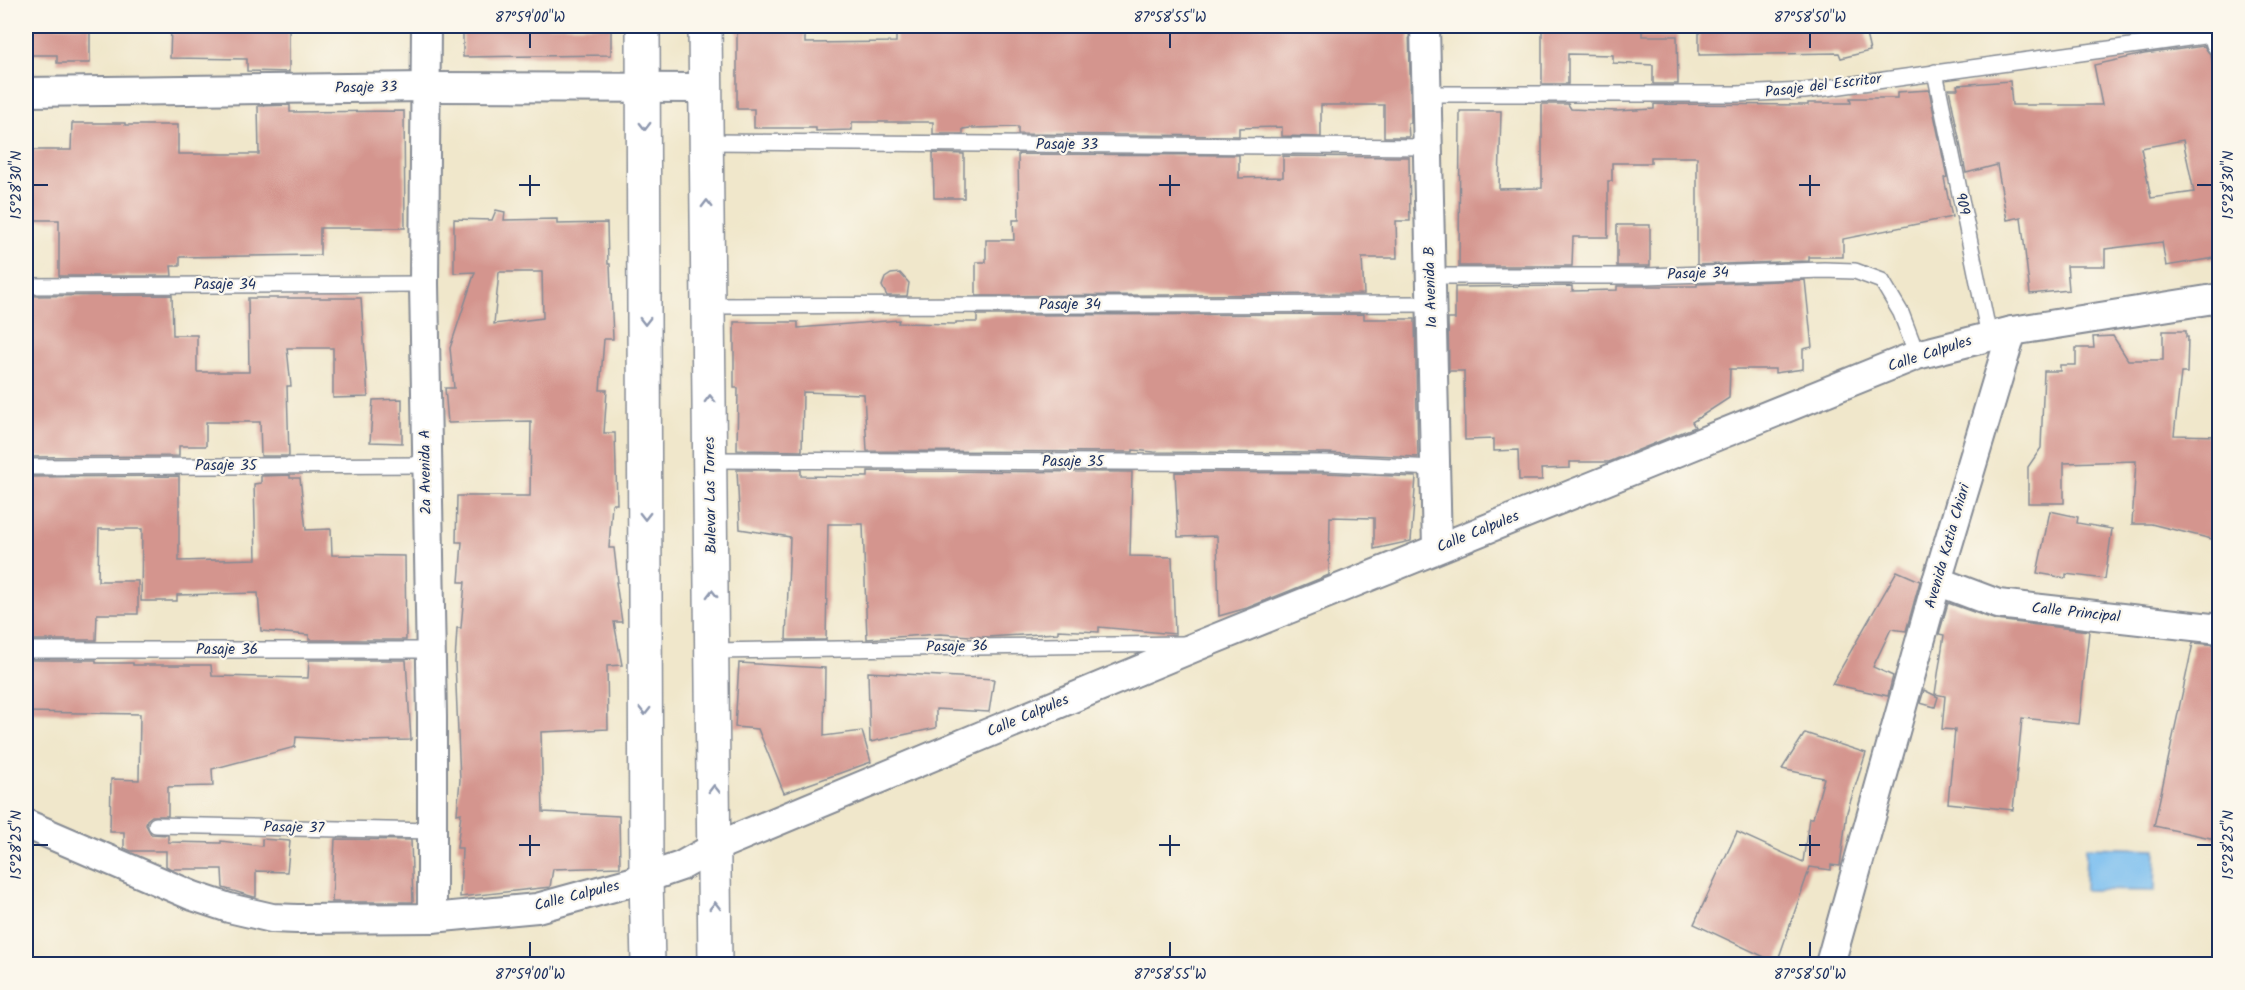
<svg xmlns="http://www.w3.org/2000/svg" width="2245" height="990" font-family="Kalam,sans-serif">
<style>
.water{fill:#78bdef;stroke:#4a76a6;stroke-width:1.5}
.building{fill:#d4958e;fill-rule:evenodd}
.lines{fill:none;stroke-linecap:round;stroke-linejoin:round}
.service-casing{stroke:#868b94;stroke-width:18}
.minor-casing{stroke:#868b94;stroke-width:32}
.tertiary-casing{stroke:#868b94;stroke-width:36}
.service{stroke:#fff;stroke-width:15}
.minor{stroke:#fff;stroke-width:28}
.tertiary{stroke:#fff;stroke-width:33}
.oneway{stroke:#8d97ae}
.ticks{fill:none;stroke:#1b2f5e;stroke-width:2}
.labels{text-anchor:middle;dominant-baseline:central;stroke-width:4.5;stroke-linejoin:round;paint-order:stroke}
.street-label{font-size:15px;fill:#1b2f5e;stroke:#fbf7ec}
.neatline{fill:none;stroke:#1b2f5e;stroke-width:2}
.ticks-label{font-size:15px;text-anchor:middle;fill:#1b2f5e}
</style>
<rect width="100%" height="100%" fill="#fbf7ec"/>
<filter id="ink" filterUnits="userSpaceOnUse"><feTurbulence type="fractalNoise" baseFrequency=".0167" numOctaves="2"/><feDisplacementMap in="SourceGraphic" scale="12" xChannelSelector="R" yChannelSelector="G"/><feConvolveMatrix kernelMatrix="1 2 1 2 8 2 1 2 1" color-interpolation-filters="sRGB"/></filter>
<filter id="wash" filterUnits="userSpaceOnUse"><feTurbulence type="fractalNoise" baseFrequency=".008" numOctaves="4" result="noise"/><feDisplacementMap in="SourceGraphic" scale="24" xChannelSelector="R" yChannelSelector="G"/><feGaussianBlur stdDeviation="1.35" result="paint"/><feColorMatrix in="noise" values="0 0 0 0 0 0 0 0 0 0 0 0 0 0 0 0 0 1.4 0 .05"/><feComposite in="paint" operator="in"/></filter>
<g filter="url(#wash)">
<rect width="100%" height="100%" fill="#f0e7cb"/>
<!-- water -->
<path class="water" d="M2086,847l70,2 -1,42 -70,-1z"/>
<g id="blocks">
<!-- building -->
<g class="building">
<path d="M26,26h64v37h-33v-8h-31z"/>
<path d="M171,26h118v46l-42,-1v-12l-77,-1z"/>
<path d="M463,26h148v29l-148,2z"/>
<path d="M737,26h68v17l91,-1v-16h513l2,97h-3l1,14h-25v-32h-63v32l-39,-1v-9l-43,1v8l-221,-2v-7l-48,1 -7,1v5h-30v-12h-81v8l-36,1v-3h-62v-19h-17z"/>
<path d="M1542,26h100v10h35l1,48h-25v-19l-40,-2v-8l-45,-1v30h-26z"/>
<path d="M1699,26h165l6,25 -29,7 -2,-5 -140,2z"/>
<path d="M2142,26h58l-56,8z"/>
<path d="M2204,46l7,9 4,22 5,-1v181l-54,9 -4,-24 -57,7v17h-38l2,24 -39,4 -9,-77 -14,3 -10,-55 -31,8 -17,-84h9l-1,-4 53,-4 2,24h90l-8,-40 50,-11zM2183,140l11,52 -43,6 -10,-50z"/>
<path d="M1929,90l18,87 -3,1 8,39 -109,22v18h-34v4l-112,4v-108h-46v6h-39v18h-4v56h-35l-1,29h-113l1,-155h41l-2,78 43,-1v-84h26l3,5 45,2 38,-2v-5l154,1v-2h43l-1,-5h47v-6z"/>
<path d="M290,105v7l114,-1 1,117h-85v27l-140,2v9h-9l1,10h-113v-56h-33v-70h45l1,-27h53v2h53v29h81l-1,-48z"/>
<path d="M933,153l31,1v44h-30z"/>
<path d="M1018,154l221,1v23l44,-1v-21l126,1 1,64h-14l1,37h-35l2,36 -388,2v-34h10v-22h28l-1,-20h6z"/>
<path d="M496,210l9,2 -1,8 53,-1v5l50,-1 1,41h2l3,75h-9l-4,51h7l-3,43h11l2,71h-5l-3,44h5l4,34h-2l6,40h-8l8,43 -15,1 1,63 -67,3 2,80 76,4 1,51 -67,2 -3,18 -90,10 2,-49h-5l4,-35 -4,1 3,-34 -5,-118 2,-34h4l4,-46h-6l3,-40h-6l1,-46h73l1,-75 -83,2 -3,-35h9l-4,-40 25,-76 -21,1v-54l38,1zM499,272h43l1,46 -49,6z"/>
<rect x="1617" y="225" width="33" height="41"/>
<path d="M900,273l9,10 -2,13h-20l-5,-10 3,-8 6,-4z"/>
<path d="M1805,280l7,67 -9,2v20l-28,4v-4h-45l-1,29 -37,24 3,5 -86,35h-39v6l-29,1 1,11h-23l-1,-30 -24,1v-12l-29,1 -1,-69h-15l-1,-52h7v-32l117,-1v5l45,-1v-4h80v-2z"/>
<path d="M172,295l1,40h24v37h52l-1,-74h113l7,99 -35,1v-50h-46l4,38h-4l2,70h-28l-1,-34h-54v24h-27v10l-153,1v-161z"/>
<path d="M1364,314v5h51l3,138 -92,-4 -172,-1 -21,-2v2l-266,-1 -3,-57 -61,-2 -1,59 -65,-1 1,-62h-4v-66h64v6l101,-8 -1,3 58,1v-2h21v-7z"/>
<path d="M2163,331h23v6h2l-1,36h-6l-7,62 46,1v105l-69,-17h-19l4,-63 -72,2v40h-36v-36l13,-19 3,-77h16v-6h16v-17h18l-1,-11 20,-1 15,24h35z"/>
<path d="M402,399v44l-32,-1 3,-42z"/>
<path d="M737,470h64v6l67,1v-6l264,1 -2,84 42,1 3,77 -76,-7v5l-41,-2v3l-72,4 -46,-3 -73,5 -4,-115h-35l-2,116h-40l4,-103 -50,-8z"/>
<path d="M1175,472l151,1 90,4 -5,64 -37,8v-31l-44,-1 -1,58 -82,33 -28,8 -2,-80 -39,1z"/>
<path d="M290,475v3h10l6,52 25,-1 1,26 73,1 1,84h-97v-5l-48,-4 -3,-38 -81,2v6h-36l1,-72h-43l-1,52h40v33h-41l-1,26h-70v-163l153,-1v85l77,-2 -2,-75 7,-1v-7z"/>
<path d="M2050,511l28,6 -1,6 35,6 -7,50 -39,-5v4l-29,-5z"/>
<path d="M1897,571l23,10 -14,50 -15,-2 -18,38 20,9 -5,20 -56,-12z"/>
<path d="M1948,603l48,17 93,11 -10,93 -57,-6 -9,92 -65,-7 7,-73 -13,-1 3,-33 -10,-2 9,-59 -5,-1z"/>
<path d="M2193,643l27,2v195l-66,-14z"/>
<path d="M26,660h70v3h37v2h78l1,11 96,2 1,-18h97l5,80 -48,1 -67,-4 -1,10 -83,22 1,17 -45,1v29h-16l-5,4 -1,5 5,9 17,1v7l53,1v-2l41,5v-7l28,2 -3,31 -31,-1v26h-2l-31,-9 -1,-19h-51l-5,-3v-15h-35l-7,-3v-16h-14l1,-53 28,1 1,-66 -114,-2z"/>
<path d="M739,663l86,5 -1,68 38,-5 9,31 -87,31 -26,-64 -23,-2z"/>
<path d="M868,672l126,7 -5,33 -53,-3v19l-66,14z"/>
<path d="M1924,690l14,7 -3,10 -15,-4z"/>
<path d="M1805,733l61,20 -19,59 -7,54 -9,-1v5l-21,-3 -33,96 -83,-39 43,-92 66,30 6,-44h4l11,-40 -42,-9z"/>
<path d="M335,839l76,1 2,62h-81z"/>
</g>
</g>
</g>
<g filter="url(#ink)">
<use href="#blocks" fill-opacity="0" stroke="#868b94" stroke-width="1.5"/>
<g class="lines">
<defs>
<g id="service">
<path d="M1935,72l54,264"/>
<path d="M1426,94h312l66,-3 414,-57"/>
<path d="M707,142l720,5"/>
<path d="M1430,276h216l178,-6 31,1 27,10 19,32 16,42"/>
<path d="M26,286l398,-2"/>
<path d="M709,306l722,-2"/>
<path d="M710,460l616,3 109,5"/>
<path d="M26,467l400,-2"/>
<path d="M26,650h403"/>
<path d="M712,651l472,-7"/>
<path d="M156,825l277,6"/>
</g>
<g id="minor">
<path d="M426,26l-2,258 8,433v201"/>
<path d="M1425,26l12,522"/>
<path d="M2216,26l4,16"/>
<path d="M26,92l400,-5 280,1"/>
<path d="M1937,581l61,23 222,25"/>
<path d="M26,824l167,72 36,12 43,10 25,1 135,-1 105,-10 109,-30 35,-12 34,-19 487,-203 715,-289 95,-24 208,-33"/>
<path d="M1830,964l107,-383 75,-250"/>
</g>
<g id="tertiary">
<path d="M643,26l3,852 2,86"/>
<path d="M705,26l10,938"/>
</g>
</defs>
<!-- service casing -->
<use href="#service" class="service-casing"/>
<!-- minor casing -->
<use href="#minor" class="minor-casing"/>
<!-- tertiary casing -->
<use href="#tertiary" class="tertiary-casing"/>
<!-- service -->
<use href="#service" class="service"/>
<!-- minor -->
<use href="#minor" class="minor"/>
<!-- tertiary -->
<use href="#tertiary" class="tertiary"/>
</g>
<!-- one-way arrows -->
<defs><path id="oneway-chevron" d="M-2-3.5L2.5 0L-2 3.5" fill="none" stroke-width="1.6" stroke-linecap="round" stroke-linejoin="round" transform="scale(1.5)"/></defs>
<g class="oneway">
<use href="#oneway-chevron" transform="translate(645 126) rotate(90)"/>
<use href="#oneway-chevron" transform="translate(707 204) rotate(-91)"/>
<use href="#oneway-chevron" transform="translate(645 321) rotate(90)"/>
<use href="#oneway-chevron" transform="translate(710 399) rotate(-91)"/>
<use href="#oneway-chevron" transform="translate(645 516) rotate(90)"/>
<use href="#oneway-chevron" transform="translate(712 594) rotate(-91)"/>
<use href="#oneway-chevron" transform="translate(645 711) rotate(90)"/>
<use href="#oneway-chevron" transform="translate(714 789) rotate(-91)"/>
<use href="#oneway-chevron" transform="translate(715 906) rotate(-90)"/>
</g>
</g>
<!-- ticks -->
<path class="ticks" d="M530,33v15M1170,33v15M1810,33v15M530,175v21M1170,175v21M1810,175v21M33,185h15M519,185h21M1159,185h21M1799,185h21M2197,185h15M530,835v21M1170,835v21M1810,835v21M33,845h15M519,845h21M1159,845h21M1799,845h21M2197,845h15M530,942v15M1170,942v15M1810,942v15"/>
<g class="labels">
<!-- street labels -->
<g class="street-label">
<text transform="translate(1823 86) rotate(-7)">Pasaje del Escritor</text>
<text transform="translate(366 88) rotate(-1)">Pasaje 33</text>
<text x="1067" y="145">Pasaje 33</text>
<text transform="translate(1962 204) rotate(78)">909</text>
<text transform="translate(1698 274) rotate(-2)">Pasaje 34</text>
<text x="225" y="285">Pasaje 34</text>
<text transform="translate(1431 287) rotate(-92)">1a Avenida B</text>
<text x="1070" y="305">Pasaje 34</text>
<text transform="translate(1930 354) rotate(-18)">Calle Calpules</text>
<text x="1073" y="462">Pasaje 35</text>
<text x="226" y="466">Pasaje 35</text>
<text transform="translate(426 472) rotate(-91)">2a Avenida A</text>
<text transform="translate(711 495) rotate(-91)">Bulevar Las Torres</text>
<text transform="translate(1478 532) rotate(-22)">Calle Calpules</text>
<text transform="translate(1948 546) rotate(-74)">Avenida Katia Chiari</text>
<text transform="translate(2076 613) rotate(6)">Calle Principal</text>
<text transform="translate(957 647) rotate(-1)">Pasaje 36</text>
<text x="227" y="650">Pasaje 36</text>
<text transform="translate(1028 716) rotate(-23)">Calle Calpules</text>
<text transform="translate(294 828) rotate(1)">Pasaje 37</text>
<text transform="translate(577 896) rotate(-14)">Calle Calpules</text>
</g>
</g>
<!-- margin -->
<rect width="2245" height="990" fill="none" stroke="#fbf7ec" stroke-width="66"/>
<rect x="33" y="33" width="2179" height="924" class="neatline"/>
<g class="ticks-label">
<text x="530" y="22">87°59'00"W</text>
<text x="1170" y="22">87°58'55"W</text>
<text x="1810" y="22">87°58'50"W</text>
<text transform="translate(16 185) rotate(-90)" y="5">15°28'30"N</text>
<text transform="translate(2228 185) rotate(-90)" y="5">15°28'30"N</text>
<text transform="translate(16 845) rotate(-90)" y="5">15°28'25"N</text>
<text transform="translate(2228 845) rotate(-90)" y="5">15°28'25"N</text>
<text x="530" y="979">87°59'00"W</text>
<text x="1170" y="979">87°58'55"W</text>
<text x="1810" y="979">87°58'50"W</text>
</g>
</svg>
